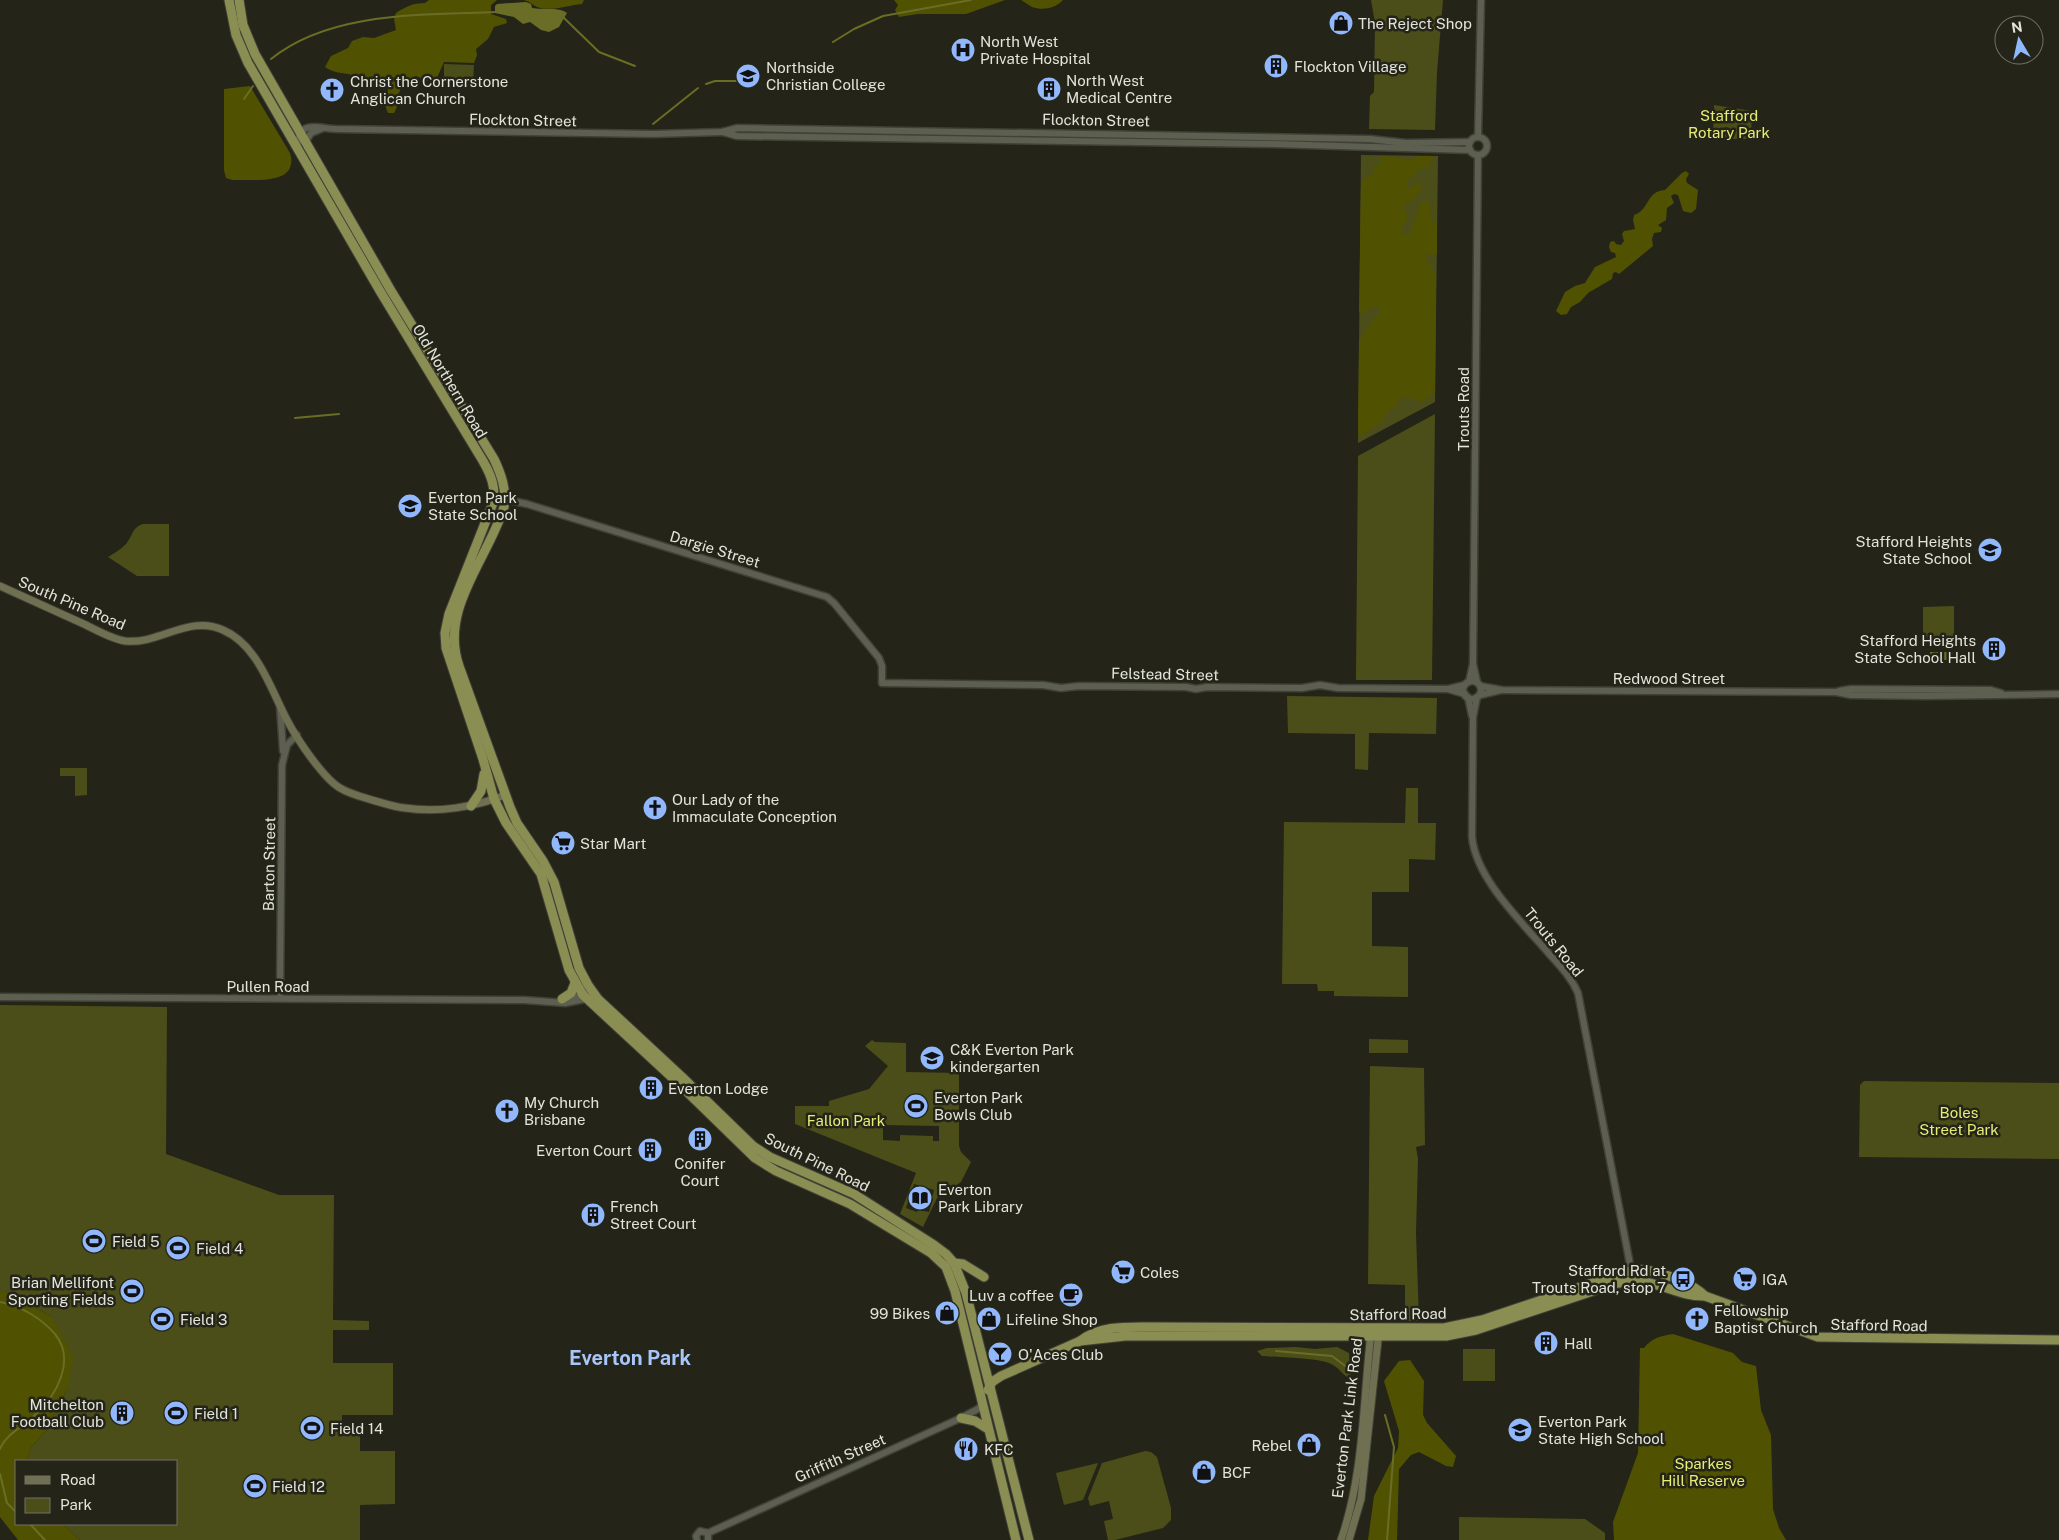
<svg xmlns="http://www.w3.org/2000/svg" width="2059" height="1540" font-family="'Public Sans',sans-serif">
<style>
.green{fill:#4b4e19;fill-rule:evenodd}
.forest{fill:#505202}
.water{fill:#6a6d26}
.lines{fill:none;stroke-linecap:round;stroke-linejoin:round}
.stream{stroke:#6a6d26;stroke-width:2}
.tertiary-casing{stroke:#404137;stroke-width:9}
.secondary-casing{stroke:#404137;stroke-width:9}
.trunk-casing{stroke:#404137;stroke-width:11}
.tertiary{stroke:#5d5f50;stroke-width:6}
.secondary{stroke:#6e7051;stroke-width:7}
.trunk{stroke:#8a8e52;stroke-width:9}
.labels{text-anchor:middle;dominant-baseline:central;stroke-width:5;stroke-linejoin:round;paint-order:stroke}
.poi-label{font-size:15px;fill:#e3e4db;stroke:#242518;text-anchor:start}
.park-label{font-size:15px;fill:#e7ed73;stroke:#242518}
.street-label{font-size:15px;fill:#e3e4db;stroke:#242518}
.district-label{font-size:20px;font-weight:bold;fill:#a8c6fa;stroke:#242518}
</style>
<rect width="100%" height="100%" fill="#242518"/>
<!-- green -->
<g class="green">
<path d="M1371,0h72l-6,72 -2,58 -66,-1 1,-33 4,-4 1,-69z"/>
<path d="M444,64l30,1 -1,16 -29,-2z"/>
<path d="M1714,105l38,6 -1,27 -5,1h-33z"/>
<path d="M1361,155l77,1 -3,246 -77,41z"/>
<path d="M1435,414l-3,266h-76l2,-224z"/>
<path d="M143,524h26v52h-32l-29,-19c6,-4 12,-7 17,-12 7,-7 7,-18 18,-21z"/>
<path d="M1954,606v32h-31v-31z"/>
<path d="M1287,696l150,2 -1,36 -67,-1 -1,37 -13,-1v-35l-67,-1z"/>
<path d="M60,768h27v27l-12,1v-20h-15z"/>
<path d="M1406,788h12v35h18l-1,37 -26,-1v33h-37v54l36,1v50l-74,-1v-5h-16l-1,-7h-35l2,-162 121,1z"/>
<path d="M0,1005l167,2 -1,147 113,41h55l-1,125 36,1v9h-36v33h60v52h-51v18h18v18h35v53l-35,1v35h-280l-17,-16h113v-63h-149l4,-14 17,-18 8,-20 11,-19 -16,-74 -46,-24h-5z"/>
<path d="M1369,1039l39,1v13h-39z"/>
<path d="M872,1040l3,2 31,1v29l53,1v73l2,6 10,10 -10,20 -24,16 -14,29 -23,-13 16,-41 -121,-49v-18h34v-5l40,-12 19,-23 -23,-20zM883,1125l56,1v15h-6v-5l-33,-1v6l-17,-1zM914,1184l20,6 -1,5 -4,-1 -1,3 5,2 -4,13 -11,-2 -1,2 -11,-4z"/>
<path d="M1370,1066l54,2 1,77 -9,2 2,12 -2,74 3,88h-14v-36l-37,-1z"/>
<path d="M1864,1081l195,2v76l-200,-2 1,-72z"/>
<path d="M1296,1347l19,2 22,-2 12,6 2,26c-8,-3 -13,-13 -22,-16 -12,-5 -51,-6 -67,-7l-5,-5 10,-3z"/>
<rect x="1463" y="1349" width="32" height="32"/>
<path d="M1145,1451l6,1 6,5 14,51v12l-8,8 -48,12h-7l-4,-19 9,-2 -4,-18 -19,5 -2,-8 14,-35z"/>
<path d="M1098,1463l-15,37 -19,5 -8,-32z"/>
<path d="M1459,1517l126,2 20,14v7h-146z"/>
</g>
<!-- forest -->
<g class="forest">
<path d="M429,0h68l-6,5v9l15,5 1,4 -13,4 -6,12 -12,10 1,6 -3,8 -30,-1 -8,18 -8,1 -12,-5 -11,5 -11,21 3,5 -3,6h-6c-4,-9 -4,-13 0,-23l-2,-4c-13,-1 -23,-7 -34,-11 -11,-3 -17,-1 -27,-8l6,-11 17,-8 4,-7 11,-4 11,1 22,-8 -2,-11 2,-6c9,-6 17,-10 29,-10z"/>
<path d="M523,0h61l-2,4c-13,1 -28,7 -41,4 -7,-1 -11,-7 -18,-8z"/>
<path d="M894,0h111l-39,14h-48l-19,3 -4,-7 3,-5z"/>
<path d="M1021,0h42c-7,8 -20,11 -31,7 -4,-2 -7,-5 -11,-7z"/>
<path d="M250,86l40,67c1,3 2,8 1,11 -3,21 -43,15 -59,16l-6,-2 -2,-8v-81z"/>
<path d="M1383,156c11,0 19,4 31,4l4,-4h14l1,2 -3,8 -13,4 -2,7 -8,2v11l12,-8 3,8 -10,11 -5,1 -4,4 5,11 -6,11 1,7 6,1 13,-35h3l7,6 -2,9 7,10v27l-2,2 -5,-1 -5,1 8,18 3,2 -1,117 -13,10c-9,-2 -16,-8 -25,-2l1,6c-9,3 -13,7 -16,16 -8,3 -13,10 -21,13l-3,-2 1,-92 15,-22 6,-6 -1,-5 -5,-2 -11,7 -4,-1 2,-130 13,-10v-4l8,-5v-6z"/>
<path d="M1686,171l3,3 -3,5 1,4 11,7 -2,19 -5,4 -8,-2 -5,-16 -4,-1 -3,2 3,7 -7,5 -1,12 -8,5 4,3 -1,4 -7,1 -2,6 1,7 -34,28 -3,-2 -3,1 -1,6 -24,14 -8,9 -9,5 -4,7 -6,1 -5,-4 9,-19 10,-6 10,-3 10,-16 21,-10 -1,-4 -4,-1 -2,-5 1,-5 4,-1 2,3 5,1 3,-4 -2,-7 2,-3 11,-2 -2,-9 1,-5c15,-4 12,-24 31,-25l17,-17z"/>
<path d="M0,1292h5l46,24 22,40 -6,34 -11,19 -8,20 -17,18 -4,14h-11v63h47l17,16h-62c-6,-8 -12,-15 -18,-23z"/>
<path d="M1673,1334l60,19 9,9 14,4 5,44 10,25 2,74 6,19 7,12h-172l-1,-18 25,-69 2,-105h4c8,-10 16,-12 29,-14z"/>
<path d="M1410,1360l14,21 -1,34 4,8 29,33 -3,11 -7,-1 -27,-14 -8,3 -12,14 -2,71h-29l6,-44 24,-48 1,-17 -15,-50 15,-20z"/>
</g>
<!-- water -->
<g class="water">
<path d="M526,2l5,2 1,4c11,2 28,-1 35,5l-8,14 -10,5 -8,-2 -11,-8 -7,2 -9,-7 -19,-4v-7l2,-2z"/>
<rect x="1930" y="652" width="23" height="8"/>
</g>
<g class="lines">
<!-- stream -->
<g class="stream">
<path d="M563,17l36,35 36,14"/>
<path d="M833,42l21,-13 29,-13 88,-16"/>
<path d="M271,59c59,-48 153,-44 225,-47"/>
<path d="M706,84l9,-3h28"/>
<path d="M244,99l9,-13"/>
<path d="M653,124l45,-36"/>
<path d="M295,418l44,-4"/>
<path d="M0,1302c21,4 41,16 55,32 21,26 2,61 -20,81 -11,11 -29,19 -35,34"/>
<path d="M1276,1351l56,5 20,15"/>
<path d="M1385,1415l9,32 -7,93"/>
<path d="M0,1474l7,29 9,9"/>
<path d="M30,1524l15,16"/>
</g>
<defs>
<g id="tertiary">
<path d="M723,132l14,4 537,8 196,6"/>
<path d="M1478,137l3,-137"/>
<circle cx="1478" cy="146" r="9"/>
<path d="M305,142l6,-9 12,-5"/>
<path d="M297,148c2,-29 18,-20 39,-19l317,5 69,-2 15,-4 633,11 36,4 64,-1"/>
<path d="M494,497l33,7 300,93 7,6 45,55 3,8v17l161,2 18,3 18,-2 107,1 10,2 11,-2 95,1 18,-3 18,3 110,1 17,5"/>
<path d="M1473,664l4,18"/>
<circle cx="1472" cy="690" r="9"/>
<path d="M1469,682l4,-18 5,-509"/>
<path d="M1480,686l22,4 334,2 15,3 76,1 132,-2"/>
<path d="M1448,689l17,-4"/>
<path d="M1839,691l12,-2 140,1 10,3"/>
<path d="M1480,695l21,-5"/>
<path d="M1468,697l4,19"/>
<path d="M1477,697l-4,20 -1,120c4,43 52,87 79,119 11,12 21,23 27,37l55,287"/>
<path d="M280,706l3,45"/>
<path d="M0,997l524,3 41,3 25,-5"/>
<path d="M280,998l2,-233 5,-20 10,-10"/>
<path d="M563,999l10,-1 19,-7"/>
<path d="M708,1533l253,-115 17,-9 4,-4"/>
<path d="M708,1533v7"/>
<path d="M697,1540l-1,-4 4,-5 8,2"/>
</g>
<g id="secondary">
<path d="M0,586c29,13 57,26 86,39 12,6 26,14 39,16 34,4 64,-27 98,-11 35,15 48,60 64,90 10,19 36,58 53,68 10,6 22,9 32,12 11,3 22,7 33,8 33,5 70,-1 100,-13"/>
<path d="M1341,1540c23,-66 22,-138 30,-207"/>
<path d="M1349,1540l12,-41 18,-168"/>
</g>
<g id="trunk">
<path d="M229,0l7,35 12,28 132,228 103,170c8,14 13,26 10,42l-44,111 -4,19 1,15 37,111 11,40 12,24 35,51 28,96 14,25 95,88 77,75 21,13 74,33 81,49 15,14 9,24 61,249"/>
<path d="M239,0l4,25 12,29 135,235 104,170c7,15 13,31 10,48 -16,52 -65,102 -45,159l51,141 7,16 26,38 11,21 25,86 9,17 10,14 84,78 71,69 17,11 84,37 80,51 12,9 8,9 12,30 63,247"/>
<path d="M471,806l10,-15 3,-17"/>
<path d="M562,999l9,-6 4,-10"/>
<path d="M954,1263l9,1 21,13"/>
<path d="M1080,1341l45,-5h321l30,-6 138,-46c38,-11 58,13 91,12l113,41 241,3"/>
<path d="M988,1390l4,-8 9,-6 79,-35c21,-16 47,-14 73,-14l291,1 38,-8 137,-46c8,-2 16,-5 24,-4 17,1 51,14 62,26"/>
<path d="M961,1418l14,3 13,8"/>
</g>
</defs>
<!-- tertiary casing -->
<use href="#tertiary" class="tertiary-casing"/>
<!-- secondary casing -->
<use href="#secondary" class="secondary-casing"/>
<!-- trunk casing -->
<use href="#trunk" class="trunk-casing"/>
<!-- tertiary -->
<use href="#tertiary" class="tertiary"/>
<!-- secondary -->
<use href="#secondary" class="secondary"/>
<!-- trunk -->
<use href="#trunk" class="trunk"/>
</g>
<!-- icons -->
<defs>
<symbol id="shop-disc" viewBox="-11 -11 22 22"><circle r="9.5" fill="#91b8fd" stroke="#242518"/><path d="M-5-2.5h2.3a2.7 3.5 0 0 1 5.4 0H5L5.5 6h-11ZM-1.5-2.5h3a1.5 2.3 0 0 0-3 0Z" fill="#111"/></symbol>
<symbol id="hospital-disc" viewBox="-11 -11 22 22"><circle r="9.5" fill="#91b8fd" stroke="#242518"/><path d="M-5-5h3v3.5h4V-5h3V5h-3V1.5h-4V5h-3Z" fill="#111"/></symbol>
<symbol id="building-disc" viewBox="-11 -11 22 22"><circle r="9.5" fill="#91b8fd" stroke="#242518"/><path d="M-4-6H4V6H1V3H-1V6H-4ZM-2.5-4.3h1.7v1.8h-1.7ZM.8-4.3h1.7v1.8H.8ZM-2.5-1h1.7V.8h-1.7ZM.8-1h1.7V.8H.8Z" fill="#111"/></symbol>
<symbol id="school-disc" viewBox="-11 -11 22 22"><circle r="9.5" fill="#91b8fd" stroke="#242518"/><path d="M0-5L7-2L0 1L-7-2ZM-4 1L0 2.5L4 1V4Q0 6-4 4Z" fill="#111"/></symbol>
<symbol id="church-disc" viewBox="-11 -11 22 22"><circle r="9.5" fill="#91b8fd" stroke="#242518"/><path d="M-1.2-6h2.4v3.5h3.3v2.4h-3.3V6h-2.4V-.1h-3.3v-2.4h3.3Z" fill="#111"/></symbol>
<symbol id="supermarket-disc" viewBox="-11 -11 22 22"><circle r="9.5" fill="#91b8fd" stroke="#242518"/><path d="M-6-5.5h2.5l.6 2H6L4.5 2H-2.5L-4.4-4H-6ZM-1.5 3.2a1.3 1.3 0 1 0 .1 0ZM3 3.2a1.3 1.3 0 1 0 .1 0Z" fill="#111"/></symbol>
<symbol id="stadium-disc" viewBox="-11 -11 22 22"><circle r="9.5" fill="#91b8fd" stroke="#242518"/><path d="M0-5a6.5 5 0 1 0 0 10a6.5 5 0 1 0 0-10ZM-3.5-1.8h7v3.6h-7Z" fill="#111"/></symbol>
<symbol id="library-disc" viewBox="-11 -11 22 22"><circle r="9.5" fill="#91b8fd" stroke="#242518"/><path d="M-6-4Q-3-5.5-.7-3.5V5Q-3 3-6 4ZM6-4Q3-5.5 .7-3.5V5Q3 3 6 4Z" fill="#111"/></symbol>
<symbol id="bus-disc" viewBox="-11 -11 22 22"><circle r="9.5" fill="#91b8fd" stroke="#242518"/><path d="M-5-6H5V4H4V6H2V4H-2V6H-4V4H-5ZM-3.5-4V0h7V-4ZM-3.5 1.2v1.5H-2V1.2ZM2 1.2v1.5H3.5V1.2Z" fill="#111"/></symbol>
<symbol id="cafe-disc" viewBox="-11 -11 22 22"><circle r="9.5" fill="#91b8fd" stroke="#242518"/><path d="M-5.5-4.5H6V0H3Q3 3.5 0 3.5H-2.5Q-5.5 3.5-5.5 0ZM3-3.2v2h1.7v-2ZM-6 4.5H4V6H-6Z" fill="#111"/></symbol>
<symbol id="bar-disc" viewBox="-11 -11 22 22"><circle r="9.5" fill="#91b8fd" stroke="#242518"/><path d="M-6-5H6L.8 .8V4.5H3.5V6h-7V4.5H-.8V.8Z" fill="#111"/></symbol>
<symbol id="restaurant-disc" viewBox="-11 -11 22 22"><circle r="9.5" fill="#91b8fd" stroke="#242518"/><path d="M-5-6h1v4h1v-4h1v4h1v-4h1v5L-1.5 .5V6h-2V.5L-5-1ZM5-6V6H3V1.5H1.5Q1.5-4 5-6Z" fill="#111"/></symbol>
</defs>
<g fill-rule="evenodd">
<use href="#shop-disc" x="1327" y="9" width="28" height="28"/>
<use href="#hospital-disc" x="949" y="36" width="28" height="28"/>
<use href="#building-disc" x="1262" y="52" width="28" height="28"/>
<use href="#school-disc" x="734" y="62" width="28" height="28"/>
<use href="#building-disc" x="1035" y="75" width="28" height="28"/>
<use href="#church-disc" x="318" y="76" width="28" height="28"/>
<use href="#school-disc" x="396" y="492" width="28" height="28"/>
<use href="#school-disc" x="1976" y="536" width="28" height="28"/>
<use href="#building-disc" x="1980" y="635" width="28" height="28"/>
<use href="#church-disc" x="641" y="794" width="28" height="28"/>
<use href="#supermarket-disc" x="549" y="829" width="28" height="28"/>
<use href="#school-disc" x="918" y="1044" width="28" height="28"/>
<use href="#building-disc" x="637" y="1074" width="28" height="28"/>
<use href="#stadium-disc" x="902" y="1092" width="28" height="28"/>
<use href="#church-disc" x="493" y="1097" width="28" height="28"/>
<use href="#building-disc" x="686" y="1125" width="28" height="28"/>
<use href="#building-disc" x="636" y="1136" width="28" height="28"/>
<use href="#library-disc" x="906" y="1184" width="28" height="28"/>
<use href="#building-disc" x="579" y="1201" width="28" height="28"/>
<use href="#stadium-disc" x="80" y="1227" width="28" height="28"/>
<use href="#stadium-disc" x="164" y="1234" width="28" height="28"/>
<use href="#supermarket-disc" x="1109" y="1258" width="28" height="28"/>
<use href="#bus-disc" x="1669" y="1265" width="28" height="28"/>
<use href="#supermarket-disc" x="1731" y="1265" width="28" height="28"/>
<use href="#stadium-disc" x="118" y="1277" width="28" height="28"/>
<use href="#cafe-disc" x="1057" y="1281" width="28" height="28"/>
<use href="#shop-disc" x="933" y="1299" width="28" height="28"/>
<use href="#stadium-disc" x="148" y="1305" width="28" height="28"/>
<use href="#shop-disc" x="975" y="1305" width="28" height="28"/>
<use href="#church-disc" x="1683" y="1305" width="28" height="28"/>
<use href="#building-disc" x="1532" y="1329" width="28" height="28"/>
<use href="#bar-disc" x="986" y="1340" width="28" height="28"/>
<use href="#building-disc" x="108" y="1399" width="28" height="28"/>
<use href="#stadium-disc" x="162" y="1399" width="28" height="28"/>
<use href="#stadium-disc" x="298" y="1414" width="28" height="28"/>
<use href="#school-disc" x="1506" y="1416" width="28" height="28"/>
<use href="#shop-disc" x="1295" y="1431" width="28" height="28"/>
<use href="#restaurant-disc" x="952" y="1435" width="28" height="28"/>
<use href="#shop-disc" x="1190" y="1458" width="28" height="28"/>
<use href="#stadium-disc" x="241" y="1472" width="28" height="28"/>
</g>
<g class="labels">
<!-- poi labels -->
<g class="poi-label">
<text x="1358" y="23">The Reject Shop</text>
<text x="980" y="41">North West<tspan x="980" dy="17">Private Hospital</tspan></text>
<text x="1294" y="66">Flockton Village</text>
<text x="766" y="67">Northside<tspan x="766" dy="17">Christian College</tspan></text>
<text x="1066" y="80">North West<tspan x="1066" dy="17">Medical Centre</tspan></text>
<text x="350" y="81">Christ the Cornerstone<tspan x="350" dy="17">Anglican Church</tspan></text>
<text x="428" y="497">Everton Park<tspan x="428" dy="17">State School</tspan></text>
<text x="1972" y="541" text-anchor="end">Stafford Heights<tspan x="1972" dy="17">State School</tspan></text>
<text x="1976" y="640" text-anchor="end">Stafford Heights<tspan x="1976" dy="17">State School Hall</tspan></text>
<text x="672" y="799">Our Lady of the<tspan x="672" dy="17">Immaculate Conception</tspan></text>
<text x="580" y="843">Star Mart</text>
<text x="950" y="1049">C&amp;K Everton Park<tspan x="950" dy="17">kindergarten</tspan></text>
<text x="668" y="1088">Everton Lodge</text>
<text x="934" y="1097">Everton Park<tspan x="934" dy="17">Bowls Club</tspan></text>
<text x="524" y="1102">My Church<tspan x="524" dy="17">Brisbane</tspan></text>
<text x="632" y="1150" text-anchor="end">Everton Court</text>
<text x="700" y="1163" text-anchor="middle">Conifer<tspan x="700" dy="17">Court</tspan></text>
<text x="938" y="1189">Everton<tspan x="938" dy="17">Park Library</tspan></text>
<text x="610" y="1206">French<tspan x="610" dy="17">Street Court</tspan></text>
<text x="112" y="1241">Field 5</text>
<text x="196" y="1248">Field 4</text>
<text x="1666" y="1270" text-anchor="end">Stafford Rd at<tspan x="1666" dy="17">Trouts Road, stop 7</tspan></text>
<text x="1140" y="1272">Coles</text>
<text x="1762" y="1279">IGA</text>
<text x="114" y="1282" text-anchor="end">Brian Mellifont<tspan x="114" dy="17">Sporting Fields</tspan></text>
<text x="1054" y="1295" text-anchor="end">Luv a coffee</text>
<text x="1714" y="1310">Fellowship<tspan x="1714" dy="17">Baptist Church</tspan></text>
<text x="930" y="1313" text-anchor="end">99 Bikes</text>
<text x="180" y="1319">Field 3</text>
<text x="1006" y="1319">Lifeline Shop</text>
<text x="1564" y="1343">Hall</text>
<text x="1018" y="1354">O'Aces Club</text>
<text x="104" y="1404" text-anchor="end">Mitchelton<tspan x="104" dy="17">Football Club</tspan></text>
<text x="194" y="1413">Field 1</text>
<text x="1538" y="1421">Everton Park<tspan x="1538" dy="17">State High School</tspan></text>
<text x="330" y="1428">Field 14</text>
<text x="1292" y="1445" text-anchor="end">Rebel</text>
<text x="984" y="1449">KFC</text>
<text x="1222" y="1472">BCF</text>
<text x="272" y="1486">Field 12</text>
</g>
<!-- park labels -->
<g class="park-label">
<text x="1729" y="115">Stafford<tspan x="1729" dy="17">Rotary Park</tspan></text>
<text x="1959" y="1112">Boles<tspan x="1959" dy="17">Street Park</tspan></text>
<text x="846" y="1120">Fallon Park</text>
<text x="1703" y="1463">Sparkes<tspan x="1703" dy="17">Hill Reserve</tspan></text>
</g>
<!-- street labels -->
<g class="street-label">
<text transform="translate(523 120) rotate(1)">Flockton Street</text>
<text transform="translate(1096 120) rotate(1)">Flockton Street</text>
<text transform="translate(450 381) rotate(59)">Old Northern Road</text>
<text transform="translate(1463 409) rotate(-90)">Trouts Road</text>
<text transform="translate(715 549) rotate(17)">Dargie Street</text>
<text transform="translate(72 603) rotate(23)">South Pine Road</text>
<text transform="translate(1165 674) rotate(1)">Felstead Street</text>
<text x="1669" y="678">Redwood Street</text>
<text transform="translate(269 864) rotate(-89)">Barton Street</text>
<text transform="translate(1554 942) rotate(51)">Trouts Road</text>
<text x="268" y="986">Pullen Road</text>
<text transform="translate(817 1162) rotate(26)">South Pine Road</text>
<text transform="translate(1398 1314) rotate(-1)">Stafford Road</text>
<text transform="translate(1879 1325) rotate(1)">Stafford Road</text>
<text transform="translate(1347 1418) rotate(-83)">Everton Park Link Road</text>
<text transform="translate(840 1458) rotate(-24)">Griffith Street</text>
</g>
<!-- district labels -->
<g class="district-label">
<text x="630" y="1358">Everton Park</text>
</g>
</g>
<!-- legend -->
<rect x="15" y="1460" width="162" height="65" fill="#242518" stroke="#707166"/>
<rect x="25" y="1476" width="25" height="8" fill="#6e7051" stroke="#707166"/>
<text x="60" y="1485" font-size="15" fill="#e3e4db">Road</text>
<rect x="25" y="1498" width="25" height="15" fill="#4b4e19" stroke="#707166"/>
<text x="60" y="1510" font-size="15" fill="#e3e4db">Park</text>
<!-- north arrow -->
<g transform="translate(2019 40) rotate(351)"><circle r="24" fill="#242518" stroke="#707166"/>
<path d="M0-4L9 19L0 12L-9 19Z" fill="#91b8fd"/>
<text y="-8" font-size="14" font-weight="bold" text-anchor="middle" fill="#e3e4db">N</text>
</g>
</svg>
